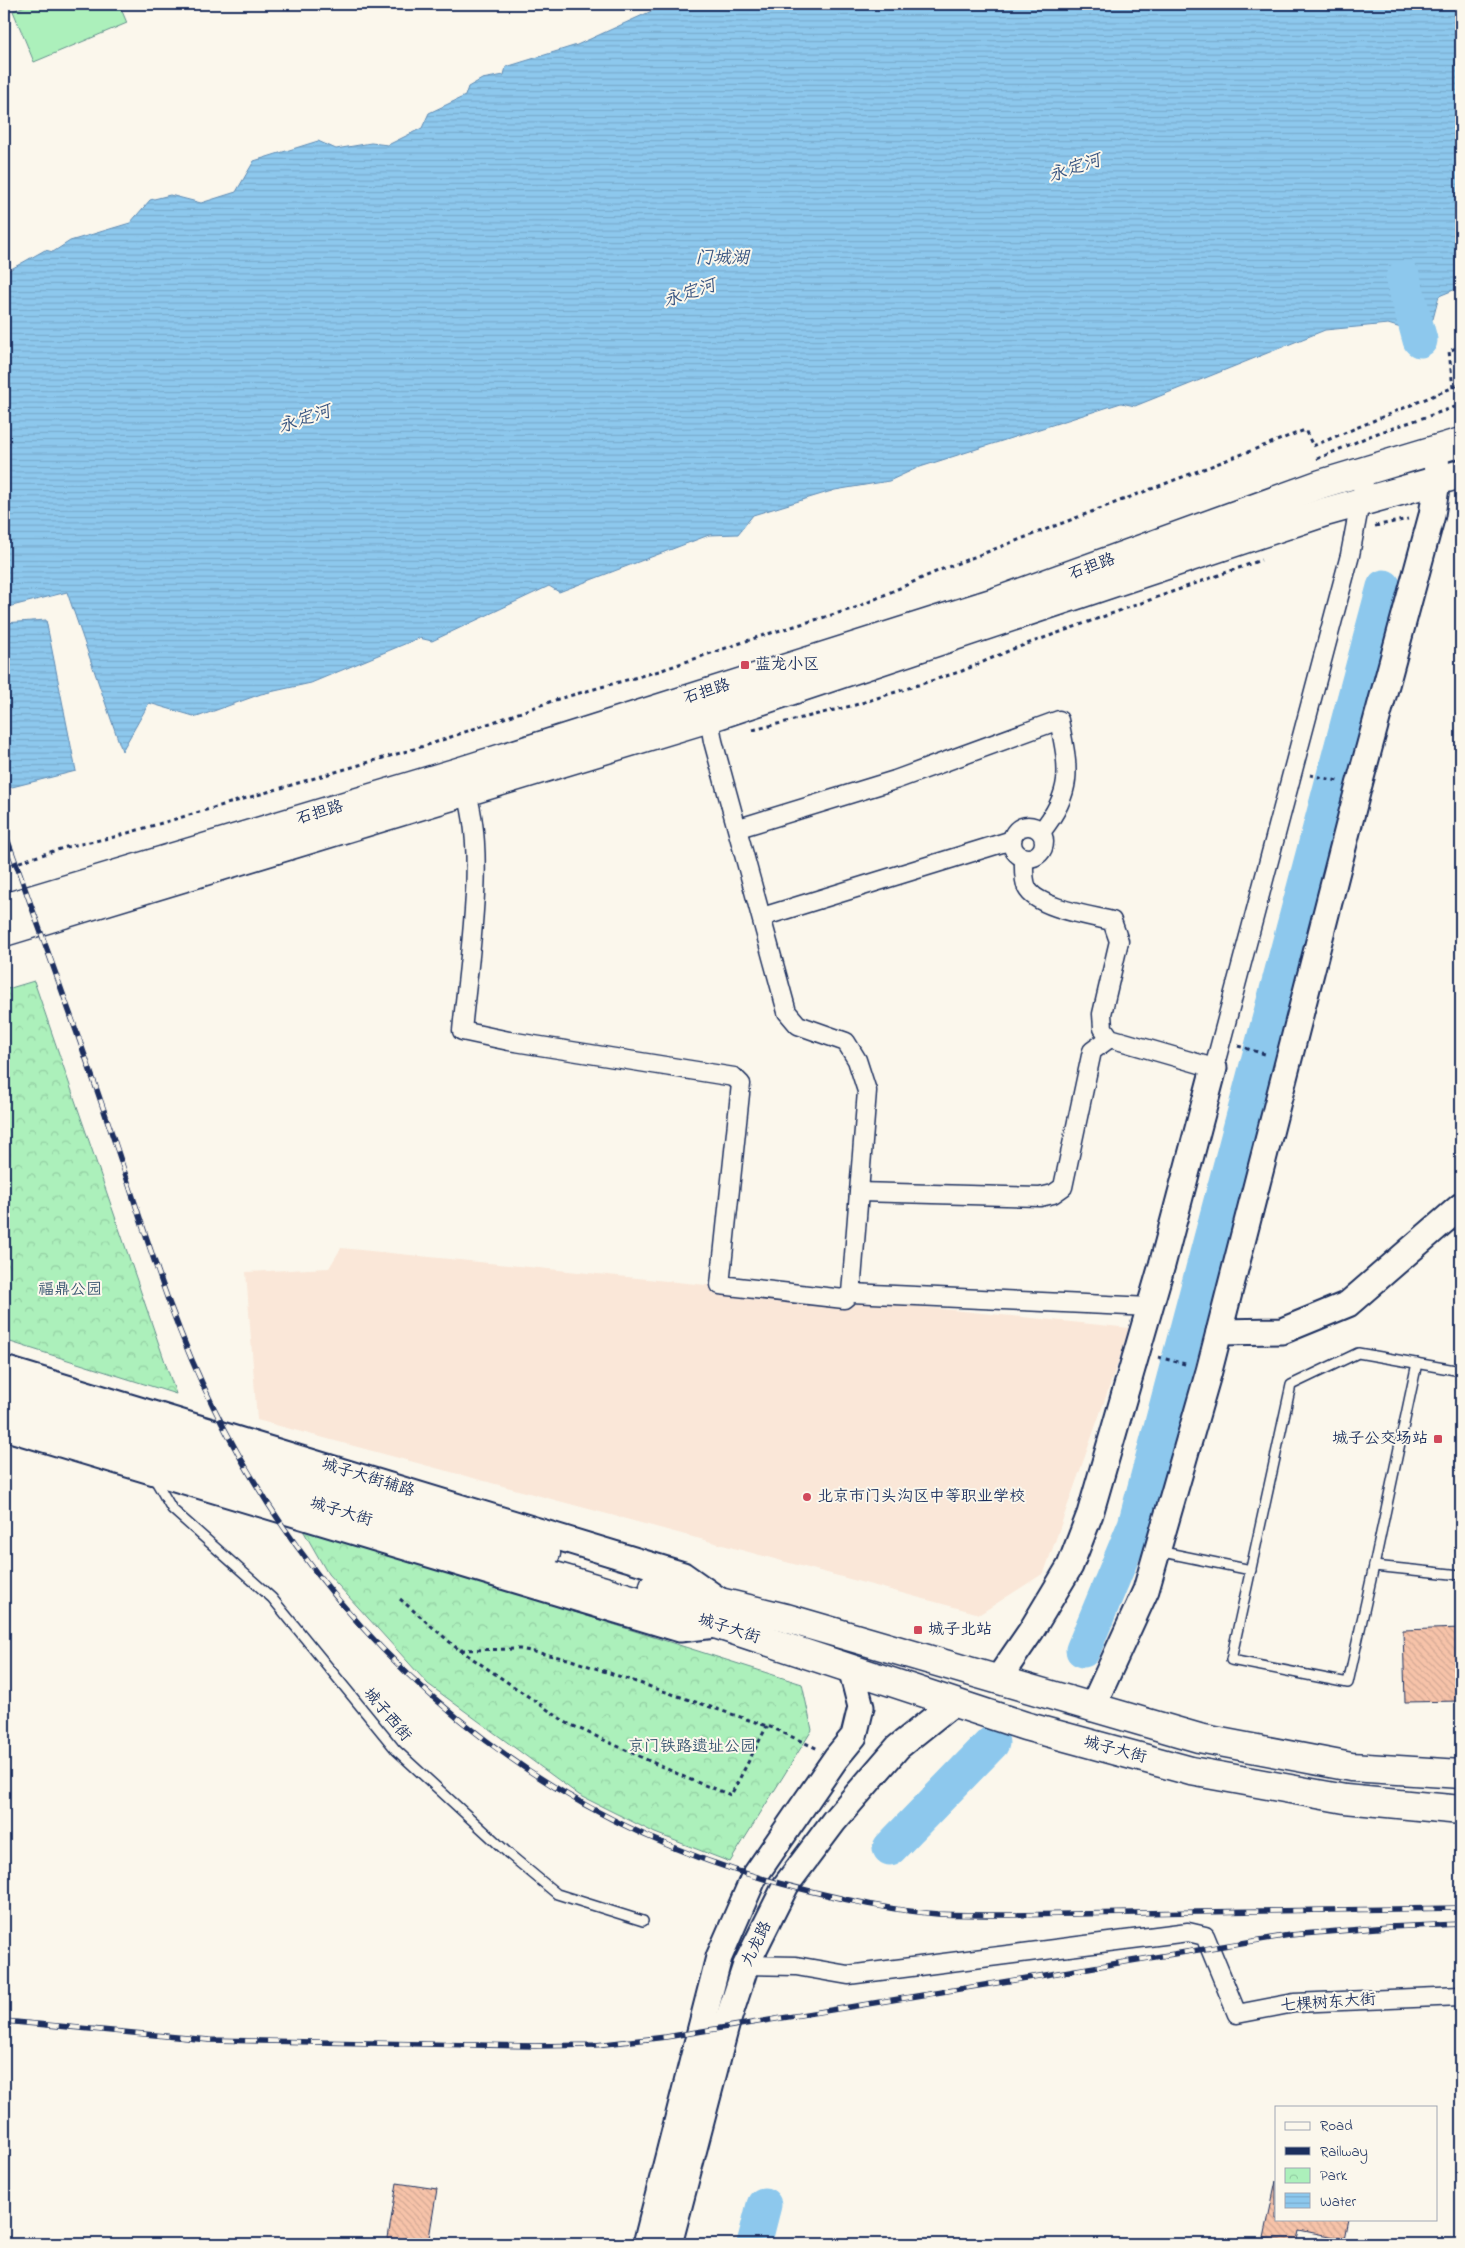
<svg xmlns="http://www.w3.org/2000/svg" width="1465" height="2248" font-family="'Indie Flower','LXGW WenKai TC',sans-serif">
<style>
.built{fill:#fae7d8}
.park{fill:url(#park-crowns);stroke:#64908c}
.garden{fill:#acf0bb;stroke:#64908c}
.water{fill:url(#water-rules);stroke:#5f8bb4}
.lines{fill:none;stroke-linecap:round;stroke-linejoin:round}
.river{stroke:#8dc8ed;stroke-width:35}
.building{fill:url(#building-back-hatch);stroke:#1b2f5e}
.lane-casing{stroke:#1b2f5e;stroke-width:12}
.street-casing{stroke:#1b2f5e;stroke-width:21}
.secondary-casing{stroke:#1b2f5e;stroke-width:29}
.primary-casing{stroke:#1b2f5e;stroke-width:31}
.path{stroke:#1b2f5e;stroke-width:3;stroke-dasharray:4 4;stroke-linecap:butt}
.lane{stroke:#fbf7ec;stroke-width:9}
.street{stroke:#fbf7ec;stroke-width:18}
.secondary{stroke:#fbf7ec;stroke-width:25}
.primary{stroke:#fbf7ec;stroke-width:28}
.rail-casing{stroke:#1b2f5e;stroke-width:5.5}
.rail{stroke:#fbf7ec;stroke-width:4;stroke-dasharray:11;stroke-linecap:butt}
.poi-dot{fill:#d1495b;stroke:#fbf7ec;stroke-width:2}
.labels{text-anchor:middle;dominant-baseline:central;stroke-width:4;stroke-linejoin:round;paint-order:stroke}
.street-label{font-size:16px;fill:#1b2f5e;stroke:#fbf7ec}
.poi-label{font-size:16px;fill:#1b2f5e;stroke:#fbf7ec;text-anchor:start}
.park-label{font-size:16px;fill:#385671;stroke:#fbf7ec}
.water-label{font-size:18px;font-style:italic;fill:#385582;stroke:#fbf7ec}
</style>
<defs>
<pattern id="park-crowns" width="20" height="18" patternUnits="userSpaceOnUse" patternTransform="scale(1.25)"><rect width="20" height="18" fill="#acf0bb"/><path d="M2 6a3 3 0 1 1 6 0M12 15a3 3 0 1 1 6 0" fill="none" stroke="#93cea3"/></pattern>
<pattern id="water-rules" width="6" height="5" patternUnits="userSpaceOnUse" patternTransform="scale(1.25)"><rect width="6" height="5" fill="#8dc8ed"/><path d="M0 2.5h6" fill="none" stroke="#79acce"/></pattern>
<pattern id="building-back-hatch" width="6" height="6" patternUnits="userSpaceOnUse" patternTransform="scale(1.25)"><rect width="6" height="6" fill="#f7c3a9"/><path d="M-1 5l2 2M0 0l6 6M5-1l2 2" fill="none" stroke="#d3a894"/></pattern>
</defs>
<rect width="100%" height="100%" fill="#fbf7ec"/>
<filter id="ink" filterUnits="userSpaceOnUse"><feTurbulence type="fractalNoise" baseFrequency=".02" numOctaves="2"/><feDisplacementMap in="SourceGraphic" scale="10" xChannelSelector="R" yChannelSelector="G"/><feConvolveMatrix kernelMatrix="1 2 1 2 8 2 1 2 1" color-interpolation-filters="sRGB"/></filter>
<g filter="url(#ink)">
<!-- built -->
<path class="built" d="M341,1248l789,80 -86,245 -64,41 -723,-194 -11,-148 83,-4z"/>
<!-- park -->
<g class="park">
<path d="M34,981l142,413 -172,-54v-350z"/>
<path d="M300,1525l502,159 10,46 -82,132 -75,-29 -76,-38 -151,-111 -100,-110z"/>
</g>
<!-- garden -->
<path class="garden" d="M29,4h90l8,19 -93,39 -21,-51z"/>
<!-- water -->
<g class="water">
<path d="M667,4h794v283l-22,9 -6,23 -29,10 -16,-5 -63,6 -190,76 -14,-3 -204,65 -28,13 -54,9 -82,25 -15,19 -29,1 -150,57 -10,-6 -117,55 -13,-3 -108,45 -50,11 -64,23 -48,-14 -27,48 -55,-159 -55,14 -8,-1v-160l7,-3 -7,-19v-150l41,-23 8,2 17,-11 60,-18 20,-23 20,-5 31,8 35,-11 18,-31 64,-20 18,8 35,-6 17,2 34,-17 7,-15 36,-17 3,-9 14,-8 22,-4 2,-8 71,-22z"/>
<path d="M46,620l30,151 -72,18v-166z"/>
</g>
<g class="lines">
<!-- river -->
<g class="river">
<path d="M1403,278l17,62"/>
<path d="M1083,1650l52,-125 249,-938"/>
<path d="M890,1848l102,-105"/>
<path d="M754,2244l10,-39"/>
</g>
</g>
<!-- building -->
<g class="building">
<path d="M1461,1628v73l-56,1 -2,-72z"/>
<path d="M1461,2130v22l-4,-1z"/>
<path d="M1276,2181v38h72l-4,20 -45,-9 -3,14 -32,-6z"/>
<path d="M397,2183l40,6 -9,55h-41z"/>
</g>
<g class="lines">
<defs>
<g id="lane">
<path d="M1461,1371l-103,-18 -67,32 -60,275 117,23 26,-117 87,9"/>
<path d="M153,1476l19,33 100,89 124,152 113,104 48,40 86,27"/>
<path d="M1158,1551l93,19"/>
<path d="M1374,1566l43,-203"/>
</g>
<g id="street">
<path d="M463,783c26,61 5,180 -1,248l47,10 225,36 7,7 -21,201 124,14 7,-6 16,-202 -10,-31 -11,-18 -48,-17 -11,-13 -74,-271 -4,-23"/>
<circle cx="1028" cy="842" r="16"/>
<path d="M739,828l156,-48 164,-60c10,49 15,71 -18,112"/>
<path d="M1024,858c0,10 -1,21 3,30 10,20 65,28 85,33l7,20 -17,73 1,14 7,10 104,30 136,-513 16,-84"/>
<path d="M762,917l250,-77"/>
<path d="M859,1192l181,5 13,-3 10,-7 29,-136 18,-13"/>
<path d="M851,1293l299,14"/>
<path d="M746,1965l50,1 52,9 340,-43 17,4 32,78 57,-11 167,-7"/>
</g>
<g id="secondary">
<path d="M1219,1332l63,-1 66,-27 113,-98"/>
<path d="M4,1369l679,206 37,26"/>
<path d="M4,1427l676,202 36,-4"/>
<path d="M998,1679l33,-48 39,-65 20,-52 72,-249 52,-197"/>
<path d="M1092,1708l54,-118 63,-219 150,-586 73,-270 5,-34 -1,-30"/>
<path d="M646,2244l73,-287 35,-80 82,-119 18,-22 7,-29 -10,-39"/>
<path d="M669,2244l57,-218 20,-61 40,-80 48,-64 64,-74 55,-44"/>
</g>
<g id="primary">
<path d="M4,908l454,-136 540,-171 323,-117 140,-42"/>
<path d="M4,932l705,-214 616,-206 136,-38"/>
<path d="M4,1388l542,165"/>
<path d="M4,1411l714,214 307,101 166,45 154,28 116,11"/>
<path d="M654,1586l132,32 413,120 152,29 110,7"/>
</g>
</defs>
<!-- lane casing -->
<use href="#lane" class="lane-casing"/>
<!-- street casing -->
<use href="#street" class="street-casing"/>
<!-- secondary casing -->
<use href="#secondary" class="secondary-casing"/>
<!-- primary casing -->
<use href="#primary" class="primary-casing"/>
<!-- path -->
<g class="path">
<path d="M1453,388l-4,-37 12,-5"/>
<path d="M1317,459l55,-24 89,-30"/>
<path d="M1375,526l33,-7"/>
<path d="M753,730l102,-25 107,-34 51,-22 248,-89"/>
<path d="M1310,775l28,6"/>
<path d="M4,867l62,-20 48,-10 317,-93 127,-45 101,-28 102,-35 94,-28 85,-38 365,-140 8,16 148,-62"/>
<path d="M1238,1046l30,9"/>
<path d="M1158,1357l31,8"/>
<path d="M400,1599l59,51 61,-1 48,10 205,69 45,21"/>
<path d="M460,1650l107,73 124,57 40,15 36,-69"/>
</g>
<!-- lane -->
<use href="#lane" class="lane"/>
<!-- street -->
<use href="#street" class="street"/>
<!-- secondary -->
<use href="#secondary" class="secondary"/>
<!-- primary -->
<use href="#primary" class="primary"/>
<defs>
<g id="rail">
<path d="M4,830c37,104 76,208 111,313 30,89 57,181 99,265 121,244 329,421 596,483 42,10 85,20 128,23 24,1 48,1 72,1l451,-7"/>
<path d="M4,2021l205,19 326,6 61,-1 70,-8 624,-102 98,-8 73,-3"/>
</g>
</defs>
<!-- rail casing -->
<use href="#rail" class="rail-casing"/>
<!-- rail -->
<use href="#rail" class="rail"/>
</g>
</g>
<!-- markers -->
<g class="poi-dot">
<rect x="740" y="660" width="10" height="10" rx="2.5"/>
<rect x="1433" y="1434" width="10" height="10" rx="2.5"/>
<circle cx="807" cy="1497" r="5"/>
<rect x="913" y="1625" width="10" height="10" rx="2.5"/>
</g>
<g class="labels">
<!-- street labels -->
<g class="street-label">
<text transform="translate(1092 567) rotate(-20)">石担路</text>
<text transform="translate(707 692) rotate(-18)">石担路</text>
<text transform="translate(320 813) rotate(-17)">石担路</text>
<text transform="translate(368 1478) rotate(17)">城子大街辅路</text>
<text transform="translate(341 1512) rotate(17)">城子大街</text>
<text transform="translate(729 1629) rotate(18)">城子大街</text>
<text transform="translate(387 1715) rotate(50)">城子西街</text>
<text transform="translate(1115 1750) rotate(15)">城子大街</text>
<text transform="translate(757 1944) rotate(-64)">九龙路</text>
<text transform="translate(1328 2003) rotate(-4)">七棵树东大街</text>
</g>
<!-- poi labels -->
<g class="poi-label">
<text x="755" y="665">蓝龙小区</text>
<text x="1428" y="1439" text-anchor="end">城子公交场站</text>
<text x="817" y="1497">北京市门头沟区中等职业学校</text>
<text x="928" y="1630">城子北站</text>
</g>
<!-- park labels -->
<g class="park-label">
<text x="70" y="1290">福鼎公园</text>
<text x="692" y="1747">京门铁路遗址公园</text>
</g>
<!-- water labels -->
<g class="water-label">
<text transform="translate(1075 169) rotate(-18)">永定河</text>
<text x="722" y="259">门城湖</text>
<text transform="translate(690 294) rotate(-18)">永定河</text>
<text transform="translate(305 420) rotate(-18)">永定河</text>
</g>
</g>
<!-- margin -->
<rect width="1465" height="2248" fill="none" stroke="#fbf7ec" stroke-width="20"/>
<rect x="10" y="10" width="1445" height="2228" fill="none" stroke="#1b2f5e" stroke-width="2" filter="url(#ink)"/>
<!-- legend -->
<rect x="1275" y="2106" width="162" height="115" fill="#fbf7ec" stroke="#a1a7b3"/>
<rect x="1285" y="2122" width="25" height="8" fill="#fbf7ec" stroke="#a1a7b3"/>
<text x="1320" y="2130" font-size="15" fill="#1b2f5e">Road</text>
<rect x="1285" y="2147" width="25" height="8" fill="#1b2f5e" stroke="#a1a7b3"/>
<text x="1320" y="2156" font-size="15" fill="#1b2f5e">Railway</text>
<rect x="1285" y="2168" width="25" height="15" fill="url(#park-crowns)" stroke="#a1a7b3"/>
<text x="1320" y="2180" font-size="15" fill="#1b2f5e">Park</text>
<rect x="1285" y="2193" width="25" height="15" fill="url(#water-rules)" stroke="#a1a7b3"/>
<text x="1320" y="2206" font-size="15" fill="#1b2f5e">Water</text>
</svg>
